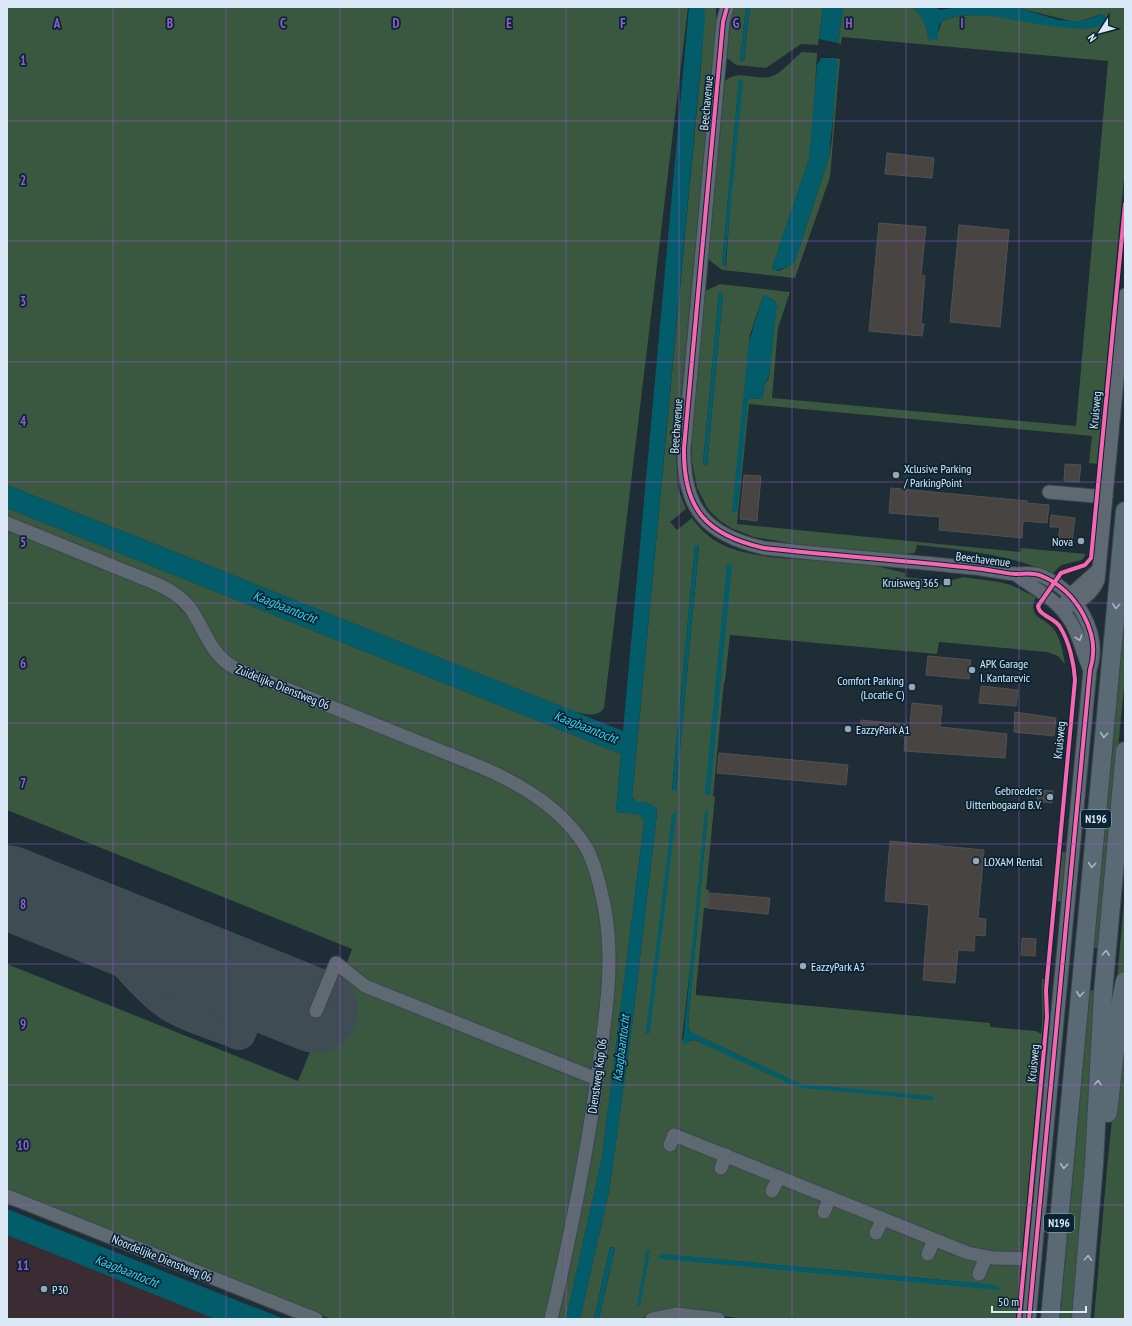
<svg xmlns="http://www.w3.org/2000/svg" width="1132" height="1326" font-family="'PT Sans Narrow',sans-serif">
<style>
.commercial{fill:#3b2c34}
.green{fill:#3a573f;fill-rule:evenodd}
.water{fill:#035c69}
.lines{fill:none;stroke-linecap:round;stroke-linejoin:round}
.stream{stroke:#035c69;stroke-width:4}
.taxiway{stroke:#3f4c54;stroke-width:34}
.runway{stroke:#3f4c54;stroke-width:84}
.building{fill:#474442;stroke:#515253}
.minor-casing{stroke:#3c4750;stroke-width:15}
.highway-casing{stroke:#3c4750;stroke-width:20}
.minor{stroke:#5f6972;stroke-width:13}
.highway{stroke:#5a6a74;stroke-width:18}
.cycleway-casing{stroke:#0a2436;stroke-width:6}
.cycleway{stroke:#f766af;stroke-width:4}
.oneway{stroke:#a7b6c1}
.oneway2{stroke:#a9b6c1}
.grid{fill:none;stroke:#935bcc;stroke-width:1;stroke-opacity:0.55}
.poi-dot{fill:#98a7b2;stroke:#0a2436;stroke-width:1.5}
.labels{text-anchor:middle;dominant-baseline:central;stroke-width:3.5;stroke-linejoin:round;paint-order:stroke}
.shield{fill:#0a2436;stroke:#9caebc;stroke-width:1}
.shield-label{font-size:11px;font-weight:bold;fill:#dae9f5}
.street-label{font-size:12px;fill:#dae9f5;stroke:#0a2436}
.poi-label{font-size:12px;fill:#dae9f5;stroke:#0a2436;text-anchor:start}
.water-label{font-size:13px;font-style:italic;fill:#35d5ec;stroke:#0a2436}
.grid-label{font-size:13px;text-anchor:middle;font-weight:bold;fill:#935bcc;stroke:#0a2436;stroke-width:3.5;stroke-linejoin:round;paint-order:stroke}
</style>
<rect width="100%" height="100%" fill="#1e2d36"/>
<!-- commercial -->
<path class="commercial" d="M7,1231l220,88h-220z"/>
<!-- green -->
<g class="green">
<path d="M7,7h681l-84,701c-7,10 -18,6 -29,4l-568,-227z"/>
<path d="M704,7h12v19l-40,425 2,38 8,20 -16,13 7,8 15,-12c7,10 16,19 27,25 37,20 105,15 147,21 13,2 26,6 39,9v4l27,3v4l16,1v-4l15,-4 36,5 12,3 25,12c-10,22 10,20 19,34 6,10 8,21 10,33l-7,-8 -11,-4 -108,-10 -2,12 -207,-19 -5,46 -1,1 -11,114 2,1 -9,93h3l-2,18h-3l-8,82v5l294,28v4l46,4 5,3c3,-18 0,-37 1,-55h2v37l-22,237 -33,2 -313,-117 260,106 53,17 32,2 -5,56h-270l-47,-6h-44l-17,6h-39l16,-71 -5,-1 -16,72h-14l29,-128 23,-165 25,-213v-4l-9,-6 -11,-1 -5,-5 70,-742zM695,545l4,1 -23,245 -4,-1zM708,810l-20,215 2,7 110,52 133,16 -136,-14 -102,-46 -6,1 -7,-2zM660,1254l314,29 25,4z"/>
<path d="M732,7h14l-6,53 4,1 6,-54h73l-5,38 -17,-1 -35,24 -30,-3 -9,-7z"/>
<path d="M843,7h69c11,8 15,19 16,32l10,-6 4,-12c29,-15 104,3 138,7l22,-14 -21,7h-10l-57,-14h111v160l-28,297 -8,-1 3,-27 -343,-32 -12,120 283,28 1,-4 65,6 -4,6 -21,5 -9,9c-42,-20 -90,-24 -135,-29l-2,8 -14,1 -106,-10 -41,-7 -23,-9 -12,-8 -11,-11 -11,-21 -5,-26v-27l13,-144 15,-7 70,8 -12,36 -6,70 304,28 32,-365 -266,-24 -1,7 -3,-1zM719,293h4l-16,172 -2,1 -2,-3zM763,296l9,3 4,3 -7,76 -4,6 -3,15 -12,-1 -3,3 -10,110 -4,1 17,-177z"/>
<path d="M802,52l15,1 -5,89 -3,17 -37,109 6,3 10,-4 7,-6 34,-104 3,-18 4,-80 -1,-1 5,1 -10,118 -35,101 -73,-8 -14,-11 17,-178c14,-12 28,-1 45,-4 12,-3 22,-18 32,-25zM739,80l-13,185 -1,1 -3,-2z"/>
<path d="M7,508l614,246 -5,58 22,2 5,4 1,4 -42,335 -36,162h-9l51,-286 -5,-152 -53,-79 -315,-140 -14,-13 -32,-52 -12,-10 -170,-70z"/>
<path d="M7,528l133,53 31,18 18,19 20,37 11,10 282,116c23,15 48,29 65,50 52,67 36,159 25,236l-3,3 -221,-85 -22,-20 6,-16 -345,-139z"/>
<path d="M1125,614v62l-26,272h-5z"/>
<path d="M1062,852h5l-4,50 -6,-1z"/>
<path d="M1125,890v80l-10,31z"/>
<path d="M7,964l291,117 44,-107 248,109 -14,100 -30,136h-215l-324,-130z"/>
<path d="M1090,990l6,1 -21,328h-15z"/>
<path d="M1125,995v324h-31l13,-151z"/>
</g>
<!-- water -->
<g class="water">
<path d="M689,7h15l1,12 -73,778 5,5 11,1 9,6v4l-25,213 -23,165 -29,128h-14l36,-162 42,-335 -1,-4 -5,-4 -22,-2 5,-58 -614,-246v-23l616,246z"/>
<path d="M746,7h4l-6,54 -4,-1z"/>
<path d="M823,7h20l-5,36 -19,-4z"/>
<path d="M912,7h22l7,3 17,-3h56l45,13 12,1h11l22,-7 4,5c-12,23 -96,-2 -118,-3 -14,-1 -35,-2 -48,5l-3,5 -2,14 -9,-1c-1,-13 -5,-24 -16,-32z"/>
<path d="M821,58h14l3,5 -9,94 -34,104 -7,6 -14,4 -2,-3 37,-109 8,-94z"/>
<path d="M739,79l4,1 -18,186 -3,-2z"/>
<path d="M719,292l4,1 -16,172 -2,1 -2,-3z"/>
<path d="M766,295l9,6 2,6 -8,69 -4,8 -3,15 -12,-1 -2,2 -11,112 -5,-1 17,-169 14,-46z"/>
<path d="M695,545h4l-23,246 -4,-1z"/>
<path d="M727,564l5,1 -22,230 -5,-1z"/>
<path d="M705,810h3l-20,215 2,7 110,52 133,12v4l-129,-12 -16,-5 -93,-43h-4l-6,5 -2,-1z"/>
<path d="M7,1209l277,110h-69l-208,-84z"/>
<path d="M610,1247l5,1 -16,71h-5z"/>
<path d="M647,1250l3,1 -10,55 -3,-1z"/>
<path d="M660,1254l314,29 24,3 1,2 -1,2 -335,-31 -4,-2z"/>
</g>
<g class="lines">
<!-- stream -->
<path class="stream" d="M648,1032l26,-217"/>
<!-- taxiway -->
<path class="taxiway" d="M68,912c40,19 61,61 96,88 17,14 54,24 75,33l18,-46"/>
<!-- runway -->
<path class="runway" d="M7,887l309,124"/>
</g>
<!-- building -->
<g class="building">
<path d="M887,153l47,5 -2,20 -47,-4z"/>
<path d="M879,223l47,4 -5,48 4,1 -4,48h3l-2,12 -53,-5z"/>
<path d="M959,225l50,5 -9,97 -50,-5z"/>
<path d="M1065,464l16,1 -2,17 -15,-1z"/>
<path d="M744,475l17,1 -4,45 -17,-2z"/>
<path d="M891,488l136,13v2l22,2 -2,18 -24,-2 -1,17 -83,-8 1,-13 -51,-4z"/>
<path d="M1051,515l24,3 -3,24 -14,-1 2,-14h-10z"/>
<path d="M928,656l43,4 -2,19 -43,-4z"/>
<path d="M981,686l37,4 -2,16 -37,-3z"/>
<path d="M912,703l30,3 -2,21 67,7 -2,24 -101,-7 1,-15 -45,-4 1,-12 49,5z"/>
<path d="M1015,712l41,6 -2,18 -40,-4z"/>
<path d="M719,753l129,12 -2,20 -129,-12z"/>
<path d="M1038,790l15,1 -1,12 -15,-2z"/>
<path d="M890,841l94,9 -6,68 8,1 -1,17 -10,-1 -1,16 -16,-1 -3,33 -32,-3 6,-75 -44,-4z"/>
<path d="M709,893l61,5 -2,16 -61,-6z"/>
<path d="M1022,938l14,1 -1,17 -14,-1z"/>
</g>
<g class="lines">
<defs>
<g id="minor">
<path d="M727,7l-4,15 -39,426c-1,61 22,87 80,100 70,8 140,12 209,20 14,1 29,5 42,6 10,0 17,-2 27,2 35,15 60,58 48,94l-61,649"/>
<path d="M1049,492l57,5"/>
<path d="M7,523l145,59c15,6 28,13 38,26 15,21 20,47 45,60l246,99c40,17 83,43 106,82 6,12 10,25 13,38 18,66 5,132 -4,199 -11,78 -27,156 -45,233"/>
<path d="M1015,574c23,17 48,28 60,56 6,13 9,27 15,40"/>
<path d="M1065,603l5,-8 29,-26"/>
<path d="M1062,609c14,-5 30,-13 36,-29l27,-285"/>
<path d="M316,1011l20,-48 29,23 232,93"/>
<path d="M670,1145l4,-10 294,118 25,5 42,1"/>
<path d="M721,1168l5,-13"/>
<path d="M772,1191l7,-14"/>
<path d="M7,1196l309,123"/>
<path d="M824,1212l6,-15"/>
<path d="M876,1233l7,-14"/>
<path d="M928,1254l6,-14"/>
<path d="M979,1274l7,-17"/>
<path d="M652,1319l24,-5 42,5"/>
</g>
<g id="highway">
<path d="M1108,1113l12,-108 5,-24"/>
<path d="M1050,1319l75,-808"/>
<path d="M1081,1319l13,-155 9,-171 22,-242"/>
</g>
</defs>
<!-- minor casing -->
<use href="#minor" class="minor-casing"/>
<!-- highway casing -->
<use href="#highway" class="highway-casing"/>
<!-- minor -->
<use href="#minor" class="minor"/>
<!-- highway -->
<use href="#highway" class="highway"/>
<defs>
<g id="cycleway">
<path d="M727,7l-4,15 -39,426c-1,61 22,87 80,100 70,8 140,12 209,20 14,1 29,5 42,6 10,0 17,-2 27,2 35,15 60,58 48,94l-61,649"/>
<path d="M1019,1319l28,-302 -1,-27 29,-310c-1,-17 -6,-39 -15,-53 -5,-9 -21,-11 -22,-21l23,-33 24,-8 6,-7 34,-354"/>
</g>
</defs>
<!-- cycleway casing -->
<use href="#cycleway" class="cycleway-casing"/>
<!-- cycleway -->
<use href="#cycleway" class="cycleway"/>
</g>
<!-- one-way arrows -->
<defs><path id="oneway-chevron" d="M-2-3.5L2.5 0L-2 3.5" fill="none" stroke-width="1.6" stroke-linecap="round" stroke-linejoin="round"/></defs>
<g class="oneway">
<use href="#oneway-chevron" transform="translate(1116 606) rotate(95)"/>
<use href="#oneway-chevron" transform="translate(1104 735) rotate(95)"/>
<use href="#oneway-chevron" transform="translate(1092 865) rotate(95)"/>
<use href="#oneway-chevron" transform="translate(1106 953) rotate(-85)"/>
<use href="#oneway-chevron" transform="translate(1080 994) rotate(95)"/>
<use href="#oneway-chevron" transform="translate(1098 1083) rotate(-87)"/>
<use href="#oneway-chevron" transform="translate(1064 1166) rotate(95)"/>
<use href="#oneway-chevron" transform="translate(1088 1258) rotate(-86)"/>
</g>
<use class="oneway2" href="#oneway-chevron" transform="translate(1079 638) rotate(71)"/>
<!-- grid -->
<path class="grid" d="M113,7v1312M226,7v1312M340,7v1312M453,7v1312M566,7v1312M679,7v1312M792,7v1312M906,7v1312M1019,7v1312M7,121h1118M7,241h1118M7,362h1118M7,482h1118M7,603h1118M7,723h1118M7,844h1118M7,964h1118M7,1085h1118M7,1205h1118"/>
<!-- markers -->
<g class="poi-dot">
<circle cx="896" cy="475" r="4"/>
<circle cx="1081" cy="541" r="4"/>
<rect x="943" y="578" width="8" height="8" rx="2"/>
<circle cx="972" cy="670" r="4"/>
<circle cx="912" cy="687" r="4"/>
<circle cx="848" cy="729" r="4"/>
<circle cx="1050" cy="797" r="4"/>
<circle cx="976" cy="861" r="4"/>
<circle cx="803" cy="966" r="4"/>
<circle cx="44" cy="1289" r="4"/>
</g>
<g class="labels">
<!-- shield labels -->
<g class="shield">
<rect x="1081" y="810" width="30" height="18" rx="3"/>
<rect x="1044" y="1214" width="30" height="18" rx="3"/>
</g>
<g class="shield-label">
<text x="1096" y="819">N196</text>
<text x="1059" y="1223">N196</text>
</g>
<!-- street labels -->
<g class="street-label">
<text transform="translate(706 103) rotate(-85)">Beechavenue</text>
<text transform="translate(1095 410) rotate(-85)">Kruisweg</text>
<text transform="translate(676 426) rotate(-86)">Beechavenue</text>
<text transform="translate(983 559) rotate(7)">Beechavenue</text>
<text transform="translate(283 687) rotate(22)">Zuidelijke Dienstweg 06</text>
<text transform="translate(1059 740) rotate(-85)">Kruisweg</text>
<text transform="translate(1033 1063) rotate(-85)">Kruisweg</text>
<text transform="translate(597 1076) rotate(-82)">Dienstweg Kop 06</text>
<text transform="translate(162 1258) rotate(22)">Noordelijke Dienstweg 06</text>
</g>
<!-- poi labels -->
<g class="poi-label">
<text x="904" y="468">Xclusive Parking<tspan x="904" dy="14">/ ParkingPoint</tspan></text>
<text x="1073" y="541" text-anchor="end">Nova</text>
<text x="939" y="582" text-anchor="end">Kruisweg 365</text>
<text x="980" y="663">APK Garage<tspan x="980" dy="14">I. Kantarevic</tspan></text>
<text x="904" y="680" text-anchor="end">Comfort Parking<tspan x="904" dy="14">(Locatie C)</tspan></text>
<text x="856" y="729">EazzyPark A1</text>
<text x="1042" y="790" text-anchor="end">Gebroeders<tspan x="1042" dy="14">Uittenbogaard B.V.</tspan></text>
<text x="984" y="861">LOXAM Rental</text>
<text x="811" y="966">EazzyPark A3</text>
<text x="52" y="1289">P30</text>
</g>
<!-- water labels -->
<g class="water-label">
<text transform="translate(285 607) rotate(22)">Kaagbaantocht</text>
<text transform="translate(586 727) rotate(22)">Kaagbaantocht</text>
<text transform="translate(621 1048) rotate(-83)">Kaagbaantocht</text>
<text transform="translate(127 1271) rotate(22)">Kaagbaantocht</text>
</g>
</g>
<g class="grid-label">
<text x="57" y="28">A</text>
<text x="170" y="28">B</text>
<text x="283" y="28">C</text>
<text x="396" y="28">D</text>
<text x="509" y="28">E</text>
<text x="623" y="28">F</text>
<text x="736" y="28">G</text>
<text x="849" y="28">H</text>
<text x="962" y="28">I</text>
<text x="23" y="65">1</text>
<text x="23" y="185">2</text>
<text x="23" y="306">3</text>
<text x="23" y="426">4</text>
<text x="23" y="547">5</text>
<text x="23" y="668">6</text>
<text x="23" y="788">7</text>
<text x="23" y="909">8</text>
<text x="23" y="1029">9</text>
<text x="23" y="1150">10</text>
<text x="23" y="1270">11</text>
</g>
<!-- border -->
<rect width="1132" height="1326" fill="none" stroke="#dae9f5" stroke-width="16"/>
<!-- north arrow -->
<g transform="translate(1100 32) rotate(234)" stroke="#0a2436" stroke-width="3" paint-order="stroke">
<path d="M0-3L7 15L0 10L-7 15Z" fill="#dae9f5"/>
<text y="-6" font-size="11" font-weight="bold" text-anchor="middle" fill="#dae9f5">N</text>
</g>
<!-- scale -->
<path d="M992 1306v6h94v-6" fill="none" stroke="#dae9f5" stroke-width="2"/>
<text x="998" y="1306" font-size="12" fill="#dae9f5" stroke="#0a2436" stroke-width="3" paint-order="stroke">50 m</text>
</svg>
